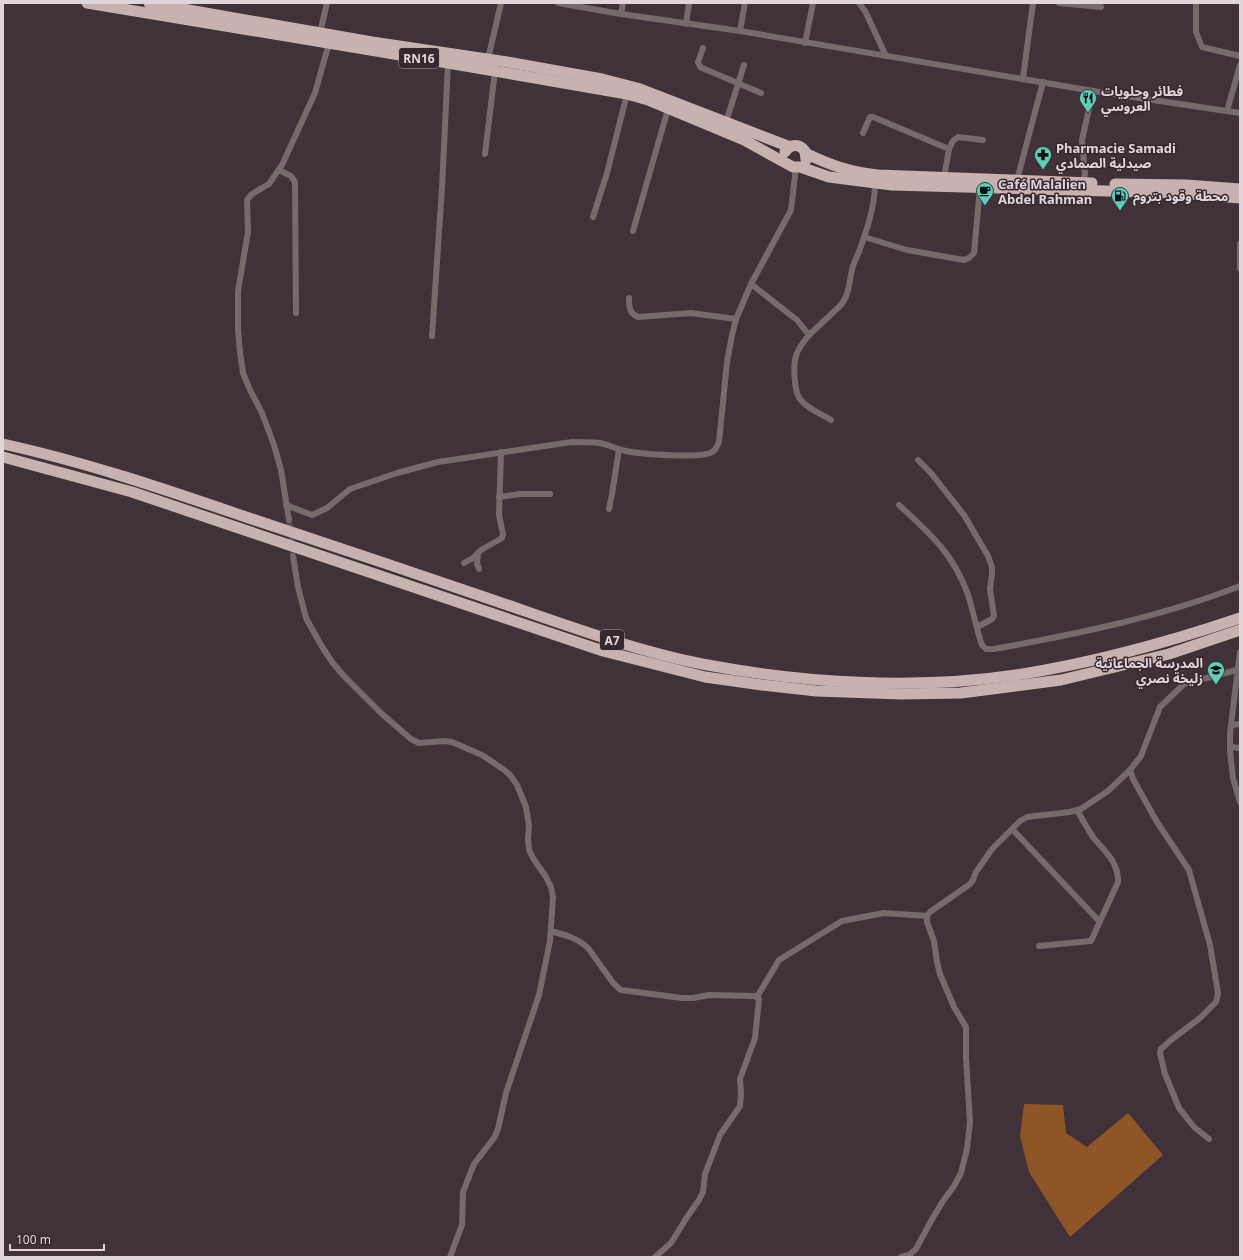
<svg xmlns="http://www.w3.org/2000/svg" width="1243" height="1260" font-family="'Noto Sans','Noto Sans Arabic',sans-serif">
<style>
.forest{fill:#8e5626}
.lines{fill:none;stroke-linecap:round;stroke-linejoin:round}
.street-tunnel{stroke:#594b51;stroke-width:6;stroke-dasharray:6 3;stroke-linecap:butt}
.street{stroke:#746b6a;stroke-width:6}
.highway{stroke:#c7b2b0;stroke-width:11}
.labels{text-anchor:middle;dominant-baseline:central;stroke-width:3;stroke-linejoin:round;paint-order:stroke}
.shield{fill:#37282f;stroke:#ada2a7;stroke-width:1}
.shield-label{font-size:12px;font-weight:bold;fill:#e0d6da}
.poi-label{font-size:13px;font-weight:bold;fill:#e0d6da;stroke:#37282f;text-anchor:start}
</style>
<rect width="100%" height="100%" fill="#413239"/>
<!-- forest -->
<path class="forest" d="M1024,1104l39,1 3,28 21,14 41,-34 35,42 -93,82 -41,-65 -9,-36z"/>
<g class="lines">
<!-- street-tunnel -->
<path class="street-tunnel" d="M289,520l4,36"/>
<!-- street -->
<g class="street">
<path d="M558,3l63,11 119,17 353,60 147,22"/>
<path d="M859,3l6,8 21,45"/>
<path d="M1059,3l42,4"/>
<path d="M1196,3v29l6,15 38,9"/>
<path d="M621,14l2,-11"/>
<path d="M686,24l3,-21"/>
<path d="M740,31l5,-28"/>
<path d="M320,33l7,-30"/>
<path d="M805,43l8,-40"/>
<path d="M703,48l-5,14 2,5 61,26"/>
<path d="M488,59l13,-56"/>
<path d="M1023,78l10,-75"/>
<path d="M1227,111l13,-46"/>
<path d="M726,122l18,-57"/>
<path d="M863,133l7,-16h3l76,32 -5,29"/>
<path d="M949,149l4,-8 5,-4 25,3"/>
<path d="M485,154l10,-83"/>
<path d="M279,170l12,6 4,6 1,131"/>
<path d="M1017,180l26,-98"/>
<path d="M1083,183l2,-9 -3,-34 11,-49"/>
<path d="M593,217l14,-44 20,-79"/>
<path d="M633,231l35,-122"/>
<path d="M864,237l43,13 57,10 5,-2 5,-5 6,-66"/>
<path d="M1240,244v25"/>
<path d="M751,284l46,36 12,15c-5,6 -11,13 -13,21 -3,9 -2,36 4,43 7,10 22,15 31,21"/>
<path d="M629,298c0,9 0,15 9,19l53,-4 45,6"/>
<path d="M809,335l31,-29c10,-11 9,-26 13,-40 3,-8 7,-15 9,-23 7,-19 13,-40 13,-60"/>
<path d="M432,336l10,-148 6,-125"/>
<path d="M918,460l13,13 33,42 24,41 4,11v7l-2,15 4,27 -2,3 -15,8"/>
<path d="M499,497l21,-3h30"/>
<path d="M286,505l26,10 15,-7 23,-19 47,-16 41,-11 134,-20c9,0 18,0 28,1 9,2 17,6 26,8 14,3 76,8 86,1 4,-2 5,-6 7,-10l8,-80 5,-27 4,-16 15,-35 40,-74 5,-43"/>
<path d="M899,505c30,28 53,47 68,87 6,17 9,36 15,53l4,4h8c83,-15 167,-32 246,-63"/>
<path d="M609,509l3,-15 7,-45"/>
<path d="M289,520l-8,-50 -7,-25 -12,-32 -12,-23 -7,-17 -3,-21 -2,-23v-38l10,-59 -1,-32 5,-6 17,-10 13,-19 33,-72 14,-50"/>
<path d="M478,553l-1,10 2,6"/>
<path d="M293,556l5,31 8,31 15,27 11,17 11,13 39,39 29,25 8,4 26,-2 7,1 30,13 21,14 7,6 7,10 9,22 3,19 -1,12 1,12 4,8 13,19 5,10 2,10 -3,44 -11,54 -33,98 -8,36 -4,9 -20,26 -11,28 -1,33 -12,32"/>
<path d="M464,563l9,-5 8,-8 21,-12 1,-4 -4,-19 2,-63"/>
<path d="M1240,652l-10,81v18l3,27 7,24"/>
<path d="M1231,725l9,-1"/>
<path d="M1230,747l10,1"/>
<path d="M1130,770l3,9 24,43 32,48 21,75 7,42 1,7 -2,8 -16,16 -29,22 -10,9 -1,4 5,21 14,34 15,19 15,12"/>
<path d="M1012,829l87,92"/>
<path d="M551,931c14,4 27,7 37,17l26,36 7,6 61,8h11l16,-3 46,1 4,3 -4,39 -15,41 1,15 -1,12 -20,29 -15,39 -2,18 -4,8 -12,17 -16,26 -16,14"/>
<path d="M1039,946l52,-5 27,-59c1,-20 -14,-31 -25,-45 -6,-9 -11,-18 -16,-27"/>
<path d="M757,997l22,-37 63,-39 42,-8 43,3"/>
<path d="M901,1257l8,-2 7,-6 15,-28 12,-20 11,-15 7,-13 6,-24 3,-27 -4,-64v-31l-12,-20 -14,-33 -3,-12 -3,-21 -7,-19v-6l3,-4 40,-28 3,-4 3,-8 16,-23 28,-28 7,-4 43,-5 11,-3 27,-18 22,-21 11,-14 19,-49 24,-23 53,-14"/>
</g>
<!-- highway -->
<g class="highway">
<path d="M87,3l361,60 179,31 21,6 96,40 49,27h7l29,10 63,8 287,8 61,5"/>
<path d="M149,3l223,39 135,20 95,17 35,9 153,59"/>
<path d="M785,152c5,-8 14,-9 20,-1l1,9"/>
<path d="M807,154c26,12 42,18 71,21l214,8"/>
<path d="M1115,184l71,1 54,4"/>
<path d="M3,444c82,18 161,45 240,72 81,27 163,54 244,82 71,24 141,51 215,66 100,19 213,26 314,11 78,-12 150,-32 224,-57"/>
<path d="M3,457l129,35 471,159 102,26 57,8 54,6 86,3 59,-1 100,-13 108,-26 71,-24"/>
</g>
</g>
<!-- icons -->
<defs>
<symbol id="restaurant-pin" viewBox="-11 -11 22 30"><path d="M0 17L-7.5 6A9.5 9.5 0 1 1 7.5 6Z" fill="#5dceb9" stroke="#37282f"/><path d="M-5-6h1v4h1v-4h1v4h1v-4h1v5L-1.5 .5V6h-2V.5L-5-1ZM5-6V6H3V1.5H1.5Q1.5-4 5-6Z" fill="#111"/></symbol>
<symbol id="pharmacy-pin" viewBox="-11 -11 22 30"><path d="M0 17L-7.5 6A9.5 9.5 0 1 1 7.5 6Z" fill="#5dceb9" stroke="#37282f"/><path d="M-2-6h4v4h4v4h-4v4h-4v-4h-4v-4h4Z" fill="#111"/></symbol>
<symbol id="cafe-pin" viewBox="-11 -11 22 30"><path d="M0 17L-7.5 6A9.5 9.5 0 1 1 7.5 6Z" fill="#5dceb9" stroke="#37282f"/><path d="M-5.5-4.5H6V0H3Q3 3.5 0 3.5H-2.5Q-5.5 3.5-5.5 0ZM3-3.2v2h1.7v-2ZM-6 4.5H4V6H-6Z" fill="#111"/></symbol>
<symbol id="fuel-pin" viewBox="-11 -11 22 30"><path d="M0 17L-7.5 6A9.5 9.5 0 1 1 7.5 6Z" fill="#5dceb9" stroke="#37282f"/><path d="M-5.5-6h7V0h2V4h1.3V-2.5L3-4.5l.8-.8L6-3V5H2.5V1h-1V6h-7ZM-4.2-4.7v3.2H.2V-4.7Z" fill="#111"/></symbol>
<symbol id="school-pin" viewBox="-11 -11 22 30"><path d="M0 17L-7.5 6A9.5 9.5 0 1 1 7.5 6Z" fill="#5dceb9" stroke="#37282f"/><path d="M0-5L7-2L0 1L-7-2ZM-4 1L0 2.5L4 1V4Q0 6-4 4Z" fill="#111"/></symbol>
</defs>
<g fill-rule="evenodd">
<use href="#restaurant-pin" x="1078" y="88" width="20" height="27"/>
<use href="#pharmacy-pin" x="1033" y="145" width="20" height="27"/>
<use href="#cafe-pin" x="975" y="181" width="20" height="27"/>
<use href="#fuel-pin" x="1110" y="186" width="20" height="27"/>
<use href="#school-pin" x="1206" y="660" width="20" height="27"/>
</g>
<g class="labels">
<!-- shield labels -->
<g class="shield">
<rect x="399" y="48" width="40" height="20" rx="3"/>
<rect x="600" y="630" width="24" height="20" rx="3"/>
</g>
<g class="shield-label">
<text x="419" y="58">RN16</text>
<text x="612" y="640">A7</text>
</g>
<!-- poi labels -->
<g class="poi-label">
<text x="1101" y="91">فطائر وحلويات<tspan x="1101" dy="15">العروسي</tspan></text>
<text x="1056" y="148">Pharmacie Samadi<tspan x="1056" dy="15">صيدلية الصمادي</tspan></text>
<text x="998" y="184">Café Malalien<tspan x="998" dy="15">Abdel Rahman</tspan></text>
<text x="1133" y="196">محطة وقود بتروم</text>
<text x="1203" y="663" text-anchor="end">المدرسة الجماعاتية<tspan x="1203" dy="15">زليخة نصري</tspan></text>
</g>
</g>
<!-- border -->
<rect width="1243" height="1260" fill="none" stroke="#e0d6da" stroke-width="8"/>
<!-- scale -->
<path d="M10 1244v6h94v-6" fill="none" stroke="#e0d6da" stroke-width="2"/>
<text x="16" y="1244" font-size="12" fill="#e0d6da" stroke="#37282f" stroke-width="3" paint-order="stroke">100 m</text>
</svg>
